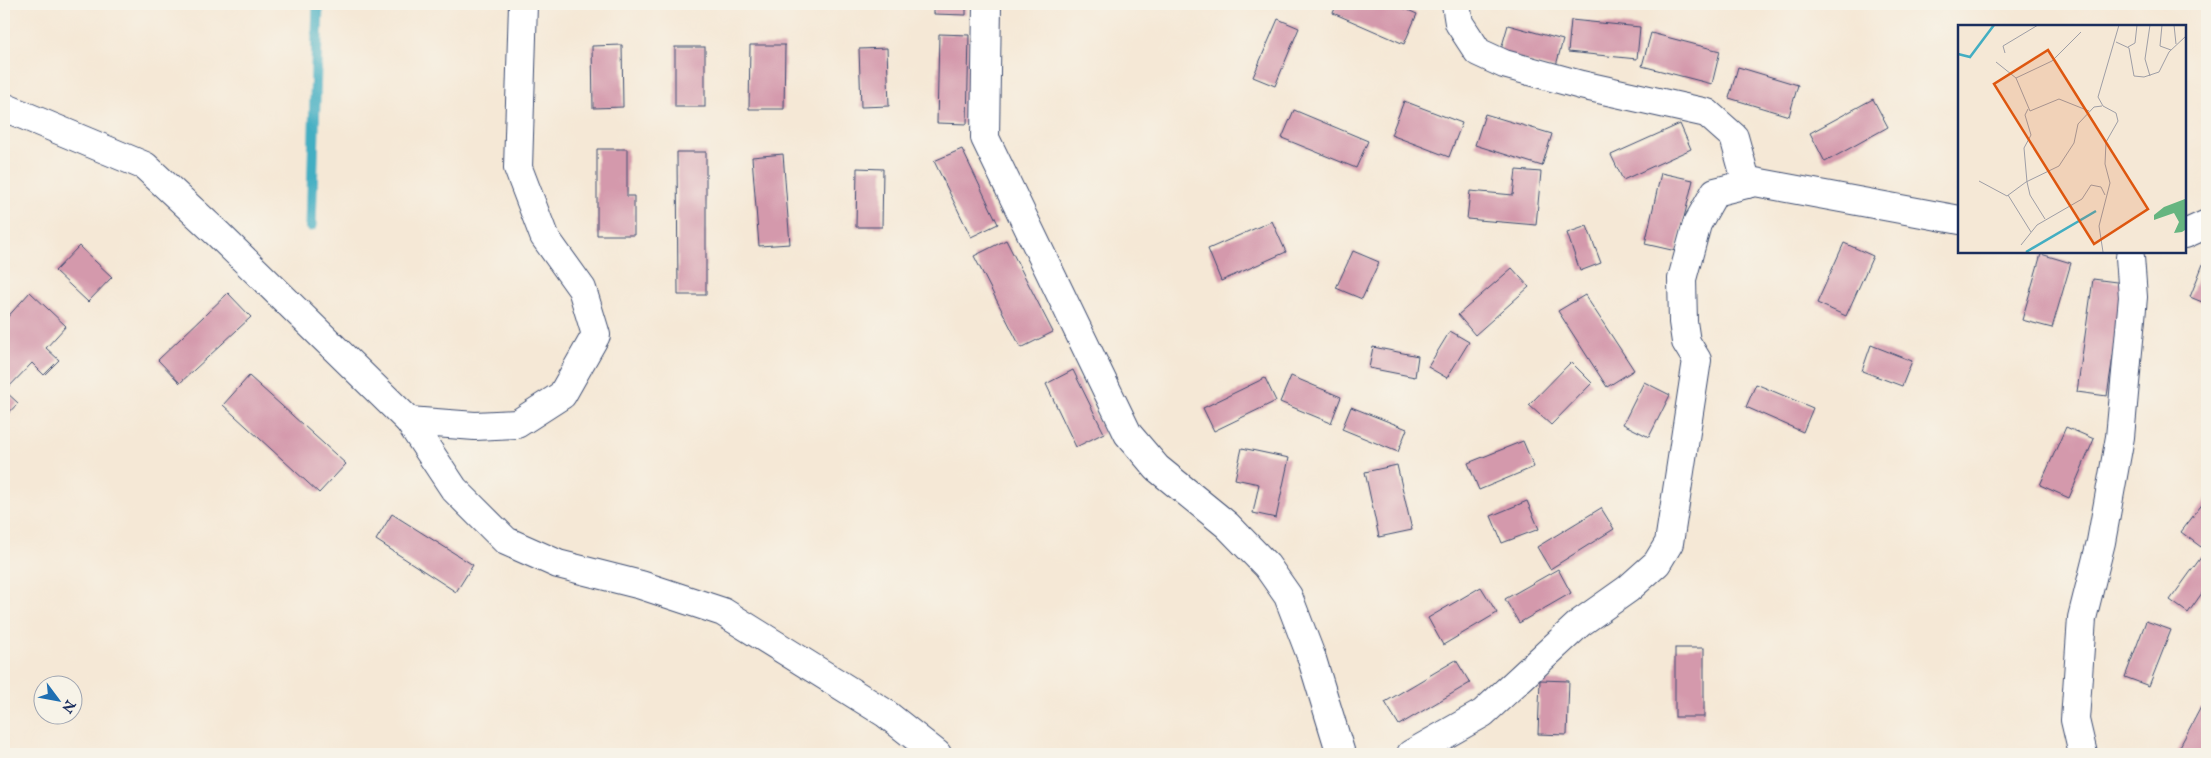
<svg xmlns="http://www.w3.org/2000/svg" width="2211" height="758" font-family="'IM FELL English',serif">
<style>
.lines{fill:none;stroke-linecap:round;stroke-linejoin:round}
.stream{stroke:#43aec2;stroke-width:11}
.building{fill:#d499ac}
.minor-casing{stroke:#3c4b70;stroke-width:30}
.minor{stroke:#fff;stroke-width:28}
.inset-river{fill:none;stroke:#43aec2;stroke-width:2.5}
.inset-road{fill:none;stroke:#9e9ea6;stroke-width:1}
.view{fill:#de5710;fill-opacity:0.15;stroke:#de5710;stroke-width:2.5}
.inset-edge{fill:none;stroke:#1b2f5e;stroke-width:2.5}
</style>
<rect width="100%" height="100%" fill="#f7f3e8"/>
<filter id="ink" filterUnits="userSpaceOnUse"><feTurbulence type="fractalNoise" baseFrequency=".02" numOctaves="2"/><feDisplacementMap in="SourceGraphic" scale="10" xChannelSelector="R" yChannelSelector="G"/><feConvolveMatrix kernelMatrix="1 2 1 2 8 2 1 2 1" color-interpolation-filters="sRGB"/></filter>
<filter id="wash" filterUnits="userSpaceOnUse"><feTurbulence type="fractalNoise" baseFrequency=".0096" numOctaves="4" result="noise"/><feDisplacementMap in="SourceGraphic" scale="20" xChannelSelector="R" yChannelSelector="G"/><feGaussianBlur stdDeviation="1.12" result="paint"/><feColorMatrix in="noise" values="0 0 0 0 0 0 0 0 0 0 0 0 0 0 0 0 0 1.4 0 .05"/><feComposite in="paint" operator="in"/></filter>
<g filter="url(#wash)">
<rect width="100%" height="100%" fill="#f5e8d6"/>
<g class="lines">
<!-- stream -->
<path class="stream" d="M311,226l7,-222"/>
</g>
<g id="blocks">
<!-- building -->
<g class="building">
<path d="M934,4h32v11l-32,-1z"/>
<path d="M1337,4h57l23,10 -13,30 -71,-31z"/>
<path d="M1278,19l21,9 -24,58 -22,-9z"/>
<path d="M1571,20l69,7 -3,32 -69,-7z"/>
<path d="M1508,25l55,15 -8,29 -55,-16z"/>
<path d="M1651,33l69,18 -8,33 -70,-18z"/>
<path d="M939,34l30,1 -2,89 -30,-1z"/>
<path d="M622,45l1,62 -30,1 -1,-62z"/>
<path d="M750,45h35l-1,64h-35z"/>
<rect x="675" y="47" width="30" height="60"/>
<path d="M887,48l2,58 -28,1 -2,-58z"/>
<path d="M1738,67l60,18 -9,31 -60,-18z"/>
<path d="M1873,99l15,28 -63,35 -15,-29z"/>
<path d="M1404,101l58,22 -13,34 -58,-22z"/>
<path d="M1294,110l74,31 -12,27 -74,-30z"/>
<path d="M1485,114l67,20 -10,32 -67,-21z"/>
<path d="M1680,124l11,25 -68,31 -12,-25z"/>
<path d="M597,149h30v47h7v39h-37z"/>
<path d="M962,149l36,75 -27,13 -37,-76z"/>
<path d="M677,152h29v143h-28z"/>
<path d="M783,154l7,90 -31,2 -7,-89z"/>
<path d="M857,168l26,1 -1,58h-26z"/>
<path d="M1516,170l25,2 -5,53 -69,-6 3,-28 43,4z"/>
<path d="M1661,173l32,7 -17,71 -31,-7z"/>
<path d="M1272,221l14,31 -65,29 -13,-32z"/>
<path d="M1587,226l14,37 -21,8 -13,-38z"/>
<path d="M1006,240l47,92 -32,16 -47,-92z"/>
<path d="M1844,243l29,13 -27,60 -29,-13z"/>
<path d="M79,246l33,31 -24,25 -33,-31z"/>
<path d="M1353,251l26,11 -17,37 -26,-11z"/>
<path d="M2041,254l30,9 -19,65 -30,-8z"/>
<path d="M2207,254v50l-17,-7z"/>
<path d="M1512,268l17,19 -54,48 -17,-20z"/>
<path d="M2093,279l31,4 -17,113 -30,-4z"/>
<path d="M30,292l36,34 -20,22 13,12 -15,15 -12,-12 -27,28 13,12 -14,15v-97z"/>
<path d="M228,293l23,24 -71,66 -22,-23z"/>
<path d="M1585,295l49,75 -27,17 -49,-76z"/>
<path d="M1450,331l19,11 -22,36 -19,-11z"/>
<path d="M1871,345l41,16 -10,25 -40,-15z"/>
<path d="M1373,347l45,9 -3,21 -46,-9z"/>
<path d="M1571,362l21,21 -41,42 -22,-20z"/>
<path d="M1073,370l31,63 -28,14 -30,-63z"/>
<path d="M249,376l97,88 -27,29 -96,-88z"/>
<path d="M1291,376l50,21 -10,26 -51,-21z"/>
<path d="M1265,378l11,23 -62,30 -11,-23z"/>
<path d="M1644,382l26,13 -21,42 -26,-13z"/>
<path d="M1756,384l57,24 -10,24 -57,-25z"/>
<path d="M1351,407l56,22 -9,23 -56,-23z"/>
<path d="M2066,427l28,12 -25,59 -29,-13z"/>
<path d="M1523,441l11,26 -55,23 -11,-27z"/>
<path d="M1242,448l47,10 -13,60 -23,-5 6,-29 -24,-5z"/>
<path d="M1397,465l15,65 -33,7 -14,-65z"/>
<path d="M2207,498v41l-6,8 -20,-15z"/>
<path d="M1527,501l12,28 -37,14 -11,-27z"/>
<path d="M1601,508l13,21 -64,40 -13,-22z"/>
<path d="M392,514l81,51 -17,27 -80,-52z"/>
<path d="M2202,556l5,4v26l-19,27 -18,-13z"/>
<path d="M1558,569l13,24 -52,30 -14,-24z"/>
<path d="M1481,587l16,26 -54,32 -15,-27z"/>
<path d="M2146,621l25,9 -22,56 -24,-9z"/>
<rect x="1675" y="648" width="29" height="69"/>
<path d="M1456,660l14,23 -71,42 -14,-23z"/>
<path d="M1540,680l29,1 -2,54 -29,-1z"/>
<path d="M2201,707l6,3v36l-4,8h-21l-5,-2z"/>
</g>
</g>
</g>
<g filter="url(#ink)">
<use href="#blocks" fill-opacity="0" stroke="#3c4b70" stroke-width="1"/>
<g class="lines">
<defs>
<g id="minor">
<path d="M987,4l-2,134 143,296 29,34 70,57 40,41 21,30 23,60 30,98"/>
<path d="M1456,4l3,19 19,29 26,12 77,21 126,28 27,24 13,47"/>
<path d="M4,107l141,59 74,69 190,186 45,68 52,52 52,23 83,21 82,27 162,101 52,41"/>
<path d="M2185,234l22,-10"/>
<path d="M409,421l66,5 42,-2 45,-29 34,-60 -14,-46 -38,-53 -26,-68 5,-164"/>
<path d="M1411,754l72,-41 97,-90 48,-34 29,-26 12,-20 28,-183 -11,-18 -3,-20 -1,-43 15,-55 18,-32 40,-10 205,38"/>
<path d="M2083,754l-8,-34 7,-102 19,-76 19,-105 13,-140 -3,-40"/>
</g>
</defs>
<!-- minor casing -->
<use href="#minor" class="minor-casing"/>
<!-- minor -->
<use href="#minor" class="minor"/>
</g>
</g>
<!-- overview -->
<g transform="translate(1958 25)">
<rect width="228" height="228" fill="#f5e8d6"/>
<path d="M227,174v31l-3,2 -8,1 5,-11 -5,-9 -20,7v-5l10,-8z" fill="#66b580"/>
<path class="inset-river" d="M0,29l12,3 24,-32M68,227l70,-41"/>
<path class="inset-road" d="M204,0l-2,21 11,4M216,0l2,19M158,17l13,6 5,28 10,1 15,-5 10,-20 17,-16M170,22l7,-4 2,-18M47,28l-2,-7 35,-21M38,37l20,16 14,33 29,-12 30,12M192,51l-5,-17 5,-34M58,53l36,-17 29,-29M70,84l-3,6 6,20 -7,13 3,34 3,13 15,24M21,156l28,15 19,-14 33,-16 15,-23 4,-19 16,-17 8,-1M50,170l23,37M63,220l16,-20 45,-26 9,-14 10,2 4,8M145,227l-4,-26 11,-43 -5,-19 1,-22 12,-21 -2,-8 -13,-7 -5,-9 21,-72"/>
<path class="view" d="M90,25l100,159 -54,35 -100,-160z"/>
<rect width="228" height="228" class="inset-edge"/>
</g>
<!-- margin -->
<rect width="2211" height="758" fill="none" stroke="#f7f3e8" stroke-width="20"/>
<!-- north arrow -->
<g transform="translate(58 700) rotate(122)"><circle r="24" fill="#f7f3e8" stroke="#9fa5b1"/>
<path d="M0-4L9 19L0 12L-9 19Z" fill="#1f6fb2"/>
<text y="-8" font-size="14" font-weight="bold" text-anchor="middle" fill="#1b2f5e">N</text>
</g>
</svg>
